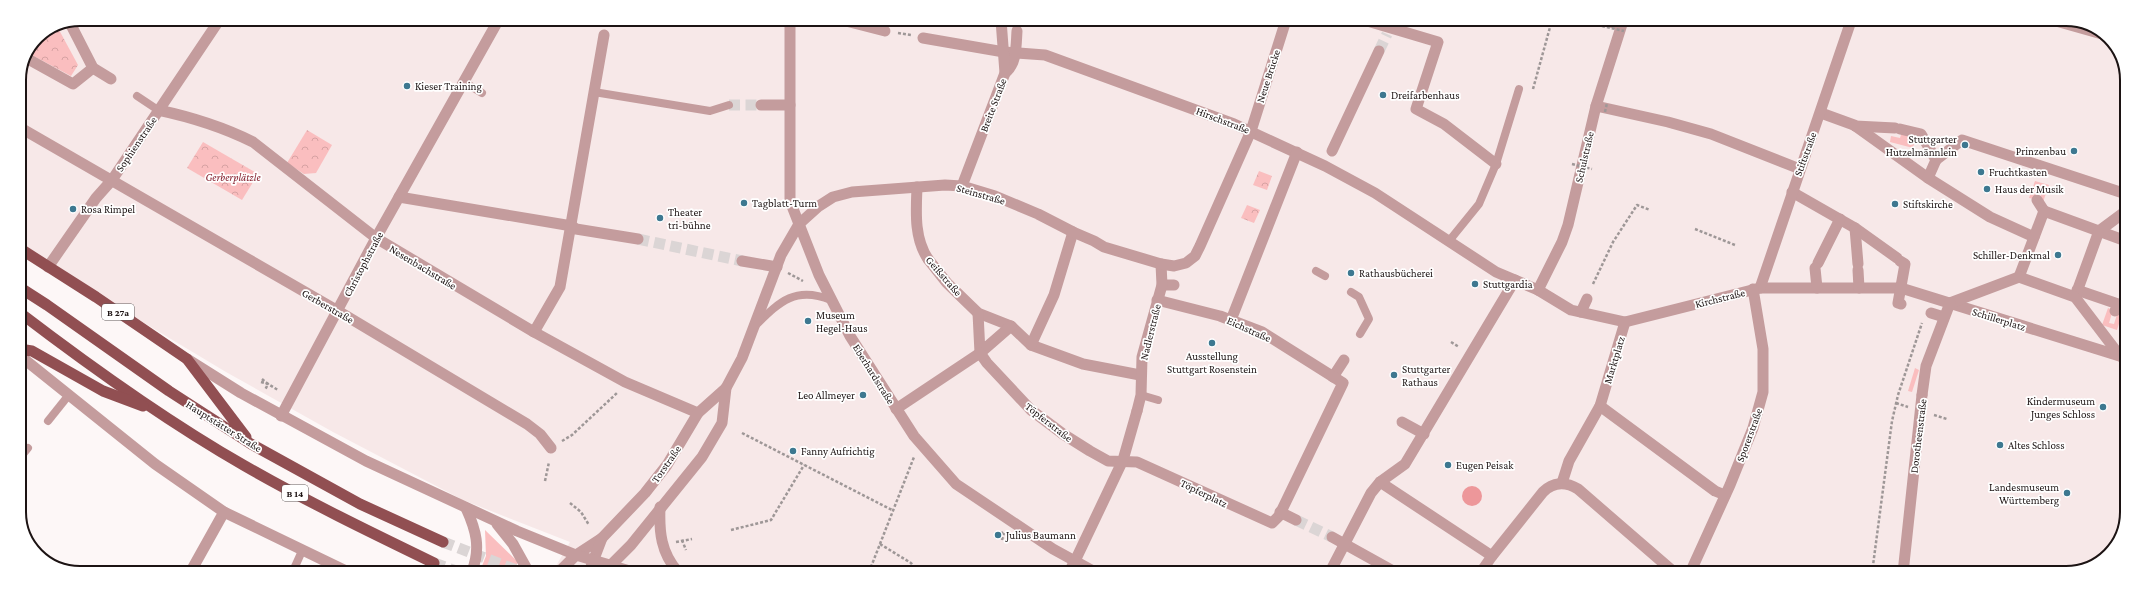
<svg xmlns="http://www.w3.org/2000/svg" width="2146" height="592" font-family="'Crimson Pro',serif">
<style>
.built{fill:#f7e8e8}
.grass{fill:#fabebf}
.park{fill:url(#park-crowns)}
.water{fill:#ed979a}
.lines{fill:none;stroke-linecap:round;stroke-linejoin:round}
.pedestrian-tunnel{stroke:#dbd5d5;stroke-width:11;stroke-dasharray:11 5.5;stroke-linecap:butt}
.primary-tunnel{stroke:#dbd5d5;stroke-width:11;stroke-dasharray:11 5.5;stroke-linecap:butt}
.path{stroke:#9e9797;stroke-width:2.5;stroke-dasharray:3 2;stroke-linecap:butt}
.service{stroke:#c49c9d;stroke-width:8}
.pedestrian{stroke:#c49c9d;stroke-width:11}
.minor{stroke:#c49c9d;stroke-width:11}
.tertiary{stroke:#c49c9d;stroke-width:11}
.primary{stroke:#914f52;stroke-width:11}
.path-bridge{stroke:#9e9797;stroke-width:2.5;stroke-dasharray:3 2;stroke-linecap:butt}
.poi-dot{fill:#3d7890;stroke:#fff;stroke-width:1.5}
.labels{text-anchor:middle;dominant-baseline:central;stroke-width:3.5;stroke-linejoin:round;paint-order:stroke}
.shield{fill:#fff;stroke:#605a5a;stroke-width:1}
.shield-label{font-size:10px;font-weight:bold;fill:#1c1313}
.street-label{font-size:11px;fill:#1c1313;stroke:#fff}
.poi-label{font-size:11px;fill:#1c1313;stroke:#fff;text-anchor:start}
.park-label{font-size:11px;font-style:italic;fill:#862230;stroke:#fff}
.rim{fill:none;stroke:#1c1313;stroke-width:2}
</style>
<defs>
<pattern id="park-crowns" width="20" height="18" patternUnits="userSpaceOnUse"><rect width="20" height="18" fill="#fabebf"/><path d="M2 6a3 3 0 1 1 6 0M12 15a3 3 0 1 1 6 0" fill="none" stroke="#d6a2a3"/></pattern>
</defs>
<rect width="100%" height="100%" fill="#fdf7f7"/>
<!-- built -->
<path class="built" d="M80,19l2002,2 30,19 15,36 -2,452 -22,32 -37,13 -1513,-2 17,-29 -107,-42 -130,-68 -107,-60 -207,-124v-168l18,-43z"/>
<!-- grass -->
<g class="grass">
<path d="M1902,131l14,4 -3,13 -23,-6 1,-6 9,2z"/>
<path d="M2035,181l14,4 -6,17 -4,-1 4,-13 -4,-1 -5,12 -5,-1z"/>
<path d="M2122,299l4,2 -9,29 -15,-5 6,-17 5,2 -4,13 5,1z"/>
<path d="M1915,368l4,2 -7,22 -4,-1z"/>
<path d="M485,530l33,32 -5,9h-33l6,-15z"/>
</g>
<!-- park -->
<g class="park">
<path d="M58,28l20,37 -7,11 -41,-22 7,-17z"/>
<path d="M307,130l25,15 -16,28 -12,1 -17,-11z"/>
<path d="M203,142l55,32 -16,26 -55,-32z"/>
<path d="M1259,171l13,5 -5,14 -14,-5z"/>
<path d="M1247,205l13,5 -6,13 -13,-5z"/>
</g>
<!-- water -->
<circle class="water" cx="1472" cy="496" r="10"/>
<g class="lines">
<!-- pedestrian-tunnel -->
<g class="pedestrian-tunnel">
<path d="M1379,51l8,-17"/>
<path d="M729,105h32"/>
<path d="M638,239l104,22"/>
<path d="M1296,520l36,17"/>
</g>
<!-- primary-tunnel -->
<g class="primary-tunnel">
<path d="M443,542l76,29"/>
<path d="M434,563l22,8"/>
</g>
<!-- path -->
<g class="path">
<path d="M1589,21l-1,1 6,2"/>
<path d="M898,33l13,2"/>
<path d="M1533,89l19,-69"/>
<path d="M1695,229l40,16"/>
<path d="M788,273l15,8"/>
<path d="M1593,284l20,-42 24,-37 13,5"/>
<path d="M1451,342l8,5"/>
<path d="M262,379l6,5 -3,6"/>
<path d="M261,382l7,2 10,6"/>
<path d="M1896,403l12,4"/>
<path d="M1934,415l13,4"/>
<path d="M742,433l150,77"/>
<path d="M562,441l10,-6 45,-42"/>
<path d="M545,481l4,-19"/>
<path d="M570,503l11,9 8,13"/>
<path d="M731,530l40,-10 33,-55"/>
<path d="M998,537l5,-5"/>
<path d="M682,540l4,10"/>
<path d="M1002,540l2,-7"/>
<path d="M676,542l16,-3"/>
<path d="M880,544l31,19 6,9"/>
<path d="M869,572l45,-115"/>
<path d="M947,572l1,-3 4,3"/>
<path d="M977,572l2,-4"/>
<path d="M981,572l1,-2"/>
<path d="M1872,573l20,-152 6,-26 24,-72"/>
</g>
<!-- service -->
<g class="service">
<path d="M1016,20l1,11"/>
<path d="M464,82l18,11"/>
<path d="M594,92l116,19 19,-6"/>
<path d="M137,96l21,14"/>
<path d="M1449,241l30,-37 17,-40 23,-75"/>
<path d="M1316,271l9,5"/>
<path d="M1351,292l8,5 10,22 -9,15"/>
<path d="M756,325c24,-24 40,-39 75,-25"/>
<path d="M1141,395l17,5"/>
<path d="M48,421l20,-25"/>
<path d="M19,459l9,-11"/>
<path d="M293,571l9,-20"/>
</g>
<!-- pedestrian -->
<g class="pedestrian">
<path d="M842,20l43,11"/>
<path d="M1364,20l74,22 -22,67 28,15 52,40"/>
<path d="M1606,21l15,4"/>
<path d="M2056,21l46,13"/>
<path d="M70,23l23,45 18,11"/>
<path d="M923,38l81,14 41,3 189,69 91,42 50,27 121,79 42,18 33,20 54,12 135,-34h141l225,70"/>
<path d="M28,59l45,25 20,-16"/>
<path d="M1005,73c12,-9 11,-28 12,-42"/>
<path d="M761,105h29"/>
<path d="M1596,106l72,16 43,12 89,35"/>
<path d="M158,110c33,7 65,17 95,32l123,96"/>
<path d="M1821,113l33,12 74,53 62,39 44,20"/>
<path d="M1855,126l40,2"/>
<path d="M1900,129l21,5 15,26 -8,18"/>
<path d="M1332,151l47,-100"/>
<path d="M1936,160l26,-20 164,54"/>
<path d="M1792,192l63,36 42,30"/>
<path d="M399,197l173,29 4,3 62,10"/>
<path d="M2037,200l7,11"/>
<path d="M1855,228l3,36"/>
<path d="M928,259l19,24 31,30 33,13 20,19 52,19 57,11"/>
<path d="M742,261l35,6"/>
<path d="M1900,261l5,3 -7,39 3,1"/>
<path d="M1818,263l22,-44"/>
<path d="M1815,268l2,20"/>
<path d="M1858,270l1,18"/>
<path d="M2019,277l25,-66 82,30"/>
<path d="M1162,285h12"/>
<path d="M1760,288l91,-267"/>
<path d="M1538,290l24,-48 6,-17 28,-119 27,-85"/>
<path d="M2077,290l41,14 -3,7"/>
<path d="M2075,297l24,-66 27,-20"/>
<path d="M1950,303l69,-26 56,20 45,59"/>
<path d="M1581,312l6,-13"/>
<path d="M978,313l2,40 31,-27"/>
<path d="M1931,313l13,4"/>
<path d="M1231,320l66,-168"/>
<path d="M534,332l26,-45 44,-252"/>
<path d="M1031,345l23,-50 19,-63"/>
<path d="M1333,377l11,-17"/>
<path d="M1922,395l4,-29 24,-63"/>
<path d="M1600,406l115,85 10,4"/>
<path d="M896,409l84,-56 7,10 44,47 32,24 27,17 18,10 29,1 135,61 7,-7 64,-133 -81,-51 -42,-16 -63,-16"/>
<path d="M1402,422l22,12"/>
<path d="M1380,482l112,74"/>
<path d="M1562,483l7,-22 31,-55 25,-84"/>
<path d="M1280,512l16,8"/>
<path d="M1332,537l63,35"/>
<path d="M1075,561l48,-101 14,-49"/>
<path d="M191,571l33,-59"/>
<path d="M1330,572l41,-79 9,-11 25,-18 110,-184"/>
<path d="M1481,572l11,-16 51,-64c10,-10 22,-11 35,-3l97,84"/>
<path d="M1690,573l40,-88 23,-57 10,-36v-43l-10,-60"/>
</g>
<!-- minor -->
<g class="minor">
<path d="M790,20v181l29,74 31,61 64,100 42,48 97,65 42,23"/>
<path d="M19,127l319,184 189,113 13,10 11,14"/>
<path d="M962,186l43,-113 -4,-53"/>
<path d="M917,187c-1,25 -3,51 11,72"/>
<path d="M376,238l158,94 91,50 73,31"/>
<path d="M48,267l48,-69 16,-18 108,-161"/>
<path d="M1137,411l4,-16 1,-38 20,-72 -1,-21"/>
<path d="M281,416l95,-178 123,-219"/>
<path d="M660,507c-1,25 1,46 18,65"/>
<path d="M560,571l16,-16 26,-17"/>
<path d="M589,572l13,-34 43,-45 22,-28 31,-52 28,-25"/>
<path d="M604,572l27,-27 71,-88 20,-34 4,-35 16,-30 39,-103 18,-31 20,-18 14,-9 19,-5 93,-7 17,1 33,10 43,18 35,18 21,9 10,6 57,17 13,2 12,-3 9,-7 5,-10 51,-115 35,-111"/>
<path d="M1069,572l6,-11"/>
<path d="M1903,573l19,-178"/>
</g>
<!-- tertiary -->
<g class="tertiary">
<path d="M19,355l136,109 69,48 122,59"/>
<path d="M187,359l54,34 125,68 151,70 59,24 57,17"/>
<path d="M466,508c10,22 15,40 6,63"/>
<path d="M497,524l16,20 15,27"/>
</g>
<!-- primary -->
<g class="primary">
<path d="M19,248l77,49 91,62 59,78"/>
<path d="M19,287l28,18 122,86 82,53 109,60 83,38"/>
<path d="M19,312c72,55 147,109 226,154 61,35 125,66 189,97"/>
<path d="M19,349l13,2 71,40 40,15"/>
</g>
<!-- path-bridge -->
<g class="path-bridge">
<path d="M1602,26l22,5"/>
<path d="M1605,112l2,-9"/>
<path d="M1572,164l20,5"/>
</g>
</g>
<!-- markers -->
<g class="poi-dot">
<circle cx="407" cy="86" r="4"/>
<circle cx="1383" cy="95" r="4"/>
<circle cx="1965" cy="145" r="4"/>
<circle cx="2074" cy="151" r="4"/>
<circle cx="1981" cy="172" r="4"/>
<circle cx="1987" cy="189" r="4"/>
<circle cx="744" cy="203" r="4"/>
<circle cx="1895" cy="204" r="4"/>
<circle cx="73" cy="209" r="4"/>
<circle cx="660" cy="218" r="4"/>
<circle cx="2058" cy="255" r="4"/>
<circle cx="1351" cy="273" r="4"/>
<circle cx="1475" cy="284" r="4"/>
<circle cx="808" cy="321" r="4"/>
<circle cx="1212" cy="343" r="4"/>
<circle cx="1394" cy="375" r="4"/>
<circle cx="863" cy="395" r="4"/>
<circle cx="2103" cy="407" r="4"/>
<circle cx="2000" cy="445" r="4"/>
<circle cx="793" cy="451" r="4"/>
<circle cx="1448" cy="465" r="4"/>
<circle cx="2067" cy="493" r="4"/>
<circle cx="998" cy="535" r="4"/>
</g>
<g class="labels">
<!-- shield labels -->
<g class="shield">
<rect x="102" y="304" width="32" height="16" rx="3"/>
<rect x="282" y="485" width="26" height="16" rx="3"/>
</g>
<g class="shield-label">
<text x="118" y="312">B 27a</text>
<text x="295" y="493">B 14</text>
</g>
<!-- street labels -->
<g class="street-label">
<text transform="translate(1268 76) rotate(-72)">Neue Brücke</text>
<text transform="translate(993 105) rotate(-69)">Breite Straße</text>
<text transform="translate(1223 120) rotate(21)">Hirschstraße</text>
<text transform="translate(136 144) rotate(-56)">Sophienstraße</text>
<text transform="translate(1805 154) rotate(-70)">Stiftstraße</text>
<text transform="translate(1584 157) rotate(-77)">Schulstraße</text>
<text transform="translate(981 194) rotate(16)">Steinstraße</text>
<text transform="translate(363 264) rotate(-62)">Christophstraße</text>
<text transform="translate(423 267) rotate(31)">Nesenbachstraße</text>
<text transform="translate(944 276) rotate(49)">Geißstraße</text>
<text transform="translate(1720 298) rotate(-14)">Kirchstraße</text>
<text transform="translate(328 306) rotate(30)">Gerberstraße</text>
<text transform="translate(1999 319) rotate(17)">Schillerplatz</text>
<text transform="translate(1249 329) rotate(24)">Eichstraße</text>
<text transform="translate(1150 332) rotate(-76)">Nadlerstraße</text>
<text transform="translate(1614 360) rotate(-73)">Marktplatz</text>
<text transform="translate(874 374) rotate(58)">Eberhardstraße</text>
<text transform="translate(1049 422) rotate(38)">Töpferstraße</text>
<text transform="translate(224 426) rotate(32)">Hauptstätter Straße</text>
<text transform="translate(1749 435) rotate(-70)">Sporerstraße</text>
<text transform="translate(1918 436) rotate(-83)">Dorotheenstraße</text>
<text transform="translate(666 464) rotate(-55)">Torstraße</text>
<text transform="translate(1204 493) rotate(26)">Töpferplatz</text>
</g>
<!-- poi labels -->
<g class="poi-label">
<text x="415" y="86">Kieser Training</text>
<text x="1391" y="95">Dreifarbenhaus</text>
<text x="1957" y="139" text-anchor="end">Stuttgarter<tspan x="1957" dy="13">Hutzelmännlein</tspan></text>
<text x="2066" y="151" text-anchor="end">Prinzenbau</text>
<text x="1989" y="172">Fruchtkasten</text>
<text x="1995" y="189">Haus der Musik</text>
<text x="752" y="203">Tagblatt-Turm</text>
<text x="1903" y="204">Stiftskirche</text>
<text x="81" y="209">Rosa Rimpel</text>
<text x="668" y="212">Theater<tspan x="668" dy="13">tri-bühne</tspan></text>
<text x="2050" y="255" text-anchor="end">Schiller-Denkmal</text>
<text x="1359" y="273">Rathausbücherei</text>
<text x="1483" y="284">Stuttgardia</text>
<text x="816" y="315">Museum<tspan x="816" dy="13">Hegel-Haus</tspan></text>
<text x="1212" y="356" text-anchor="middle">Ausstellung<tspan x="1212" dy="13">Stuttgart Rosenstein</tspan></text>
<text x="1402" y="369">Stuttgarter<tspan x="1402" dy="13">Rathaus</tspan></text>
<text x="855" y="395" text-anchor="end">Leo Allmeyer</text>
<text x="2095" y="401" text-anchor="end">Kindermuseum<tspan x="2095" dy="13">Junges Schloss</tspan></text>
<text x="2008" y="445">Altes Schloss</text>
<text x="801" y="451">Fanny Aufrichtig</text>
<text x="1456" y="465">Eugen Peisak</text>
<text x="2059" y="487" text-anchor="end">Landesmuseum<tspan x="2059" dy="13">Württemberg</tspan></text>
<text x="1006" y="535">Julius Baumann</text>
</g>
<!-- park labels -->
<g class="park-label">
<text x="233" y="177">Gerberplätzle</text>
</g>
</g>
<!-- crop -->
<path d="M0 0H2146V592H0ZM80 26H2066A54 54 0 0 1 2120 80V512A54 54 0 0 1 2066 566H80A54 54 0 0 1 26 512V80A54 54 0 0 1 80 26Z" fill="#fff" fill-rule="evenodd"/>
<path class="rim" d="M80 26H2066A54 54 0 0 1 2120 80V512A54 54 0 0 1 2066 566H80A54 54 0 0 1 26 512V80A54 54 0 0 1 80 26Z"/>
</svg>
